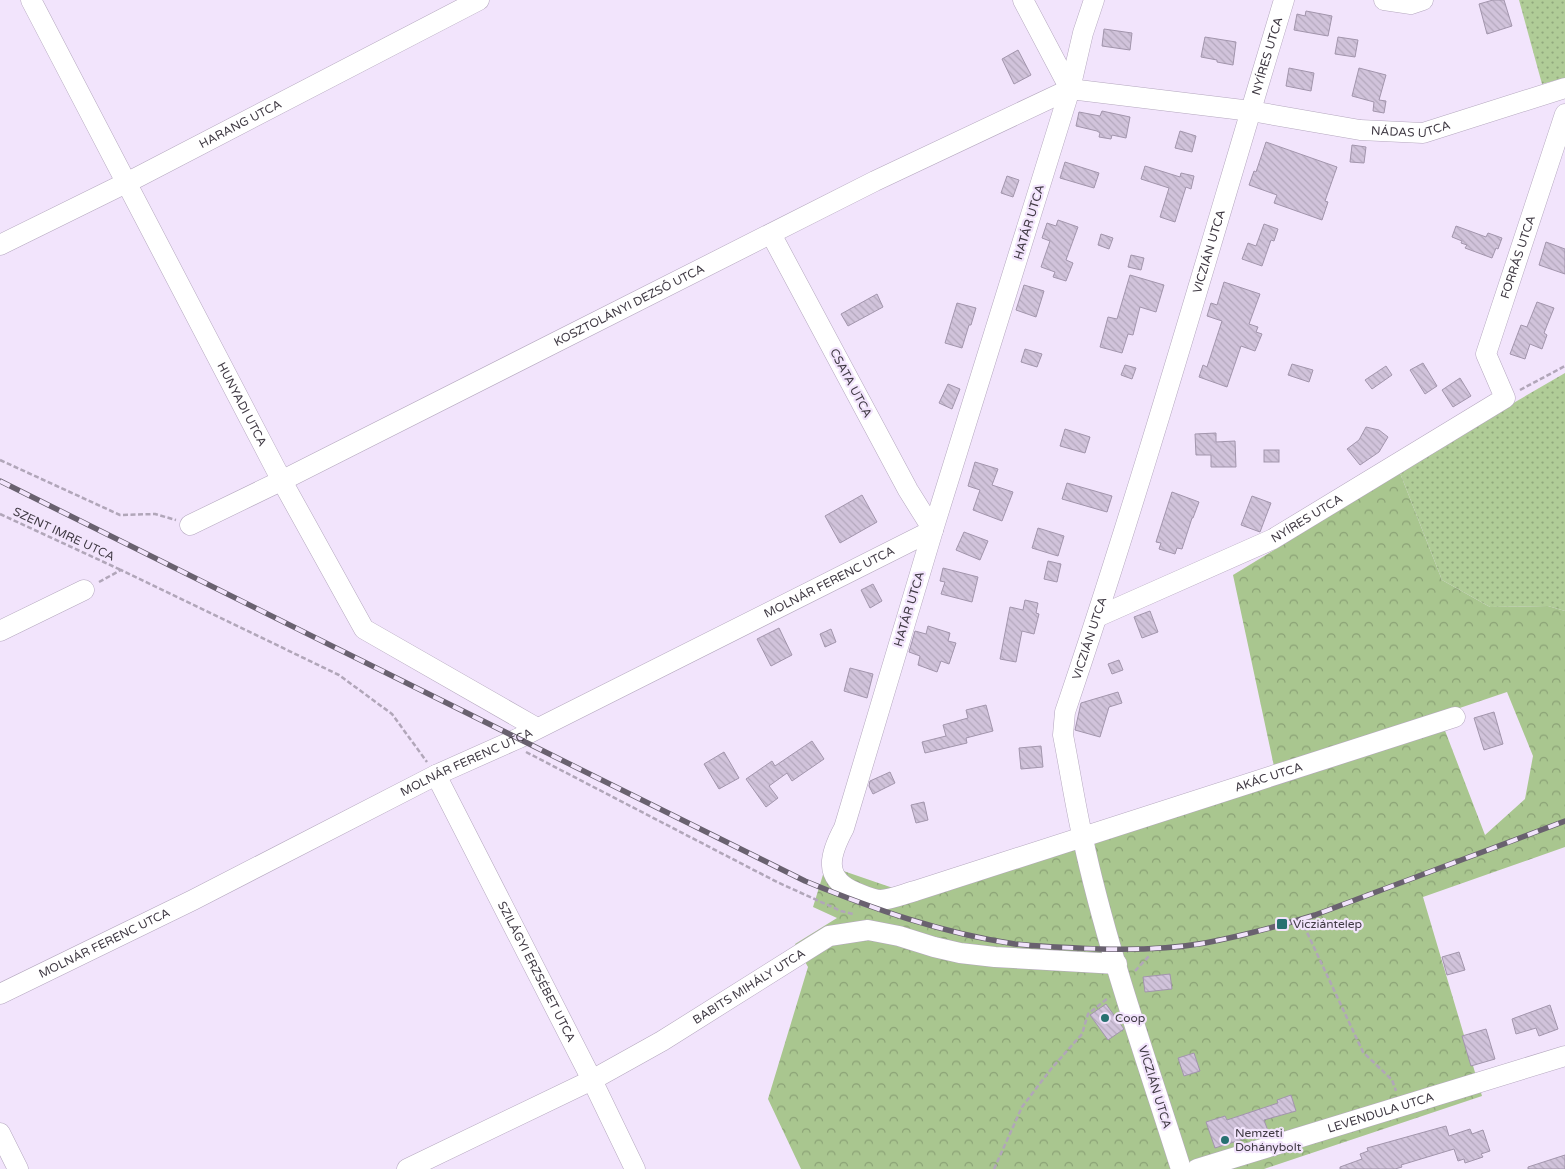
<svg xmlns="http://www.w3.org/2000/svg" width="1565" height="1169" font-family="'Varela Round',sans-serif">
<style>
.green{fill:url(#green-dots)}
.forest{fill:url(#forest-crowns);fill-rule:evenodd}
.building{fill:url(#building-back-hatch);stroke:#a295ac}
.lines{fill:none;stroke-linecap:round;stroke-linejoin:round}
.minor-casing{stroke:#b4a7be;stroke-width:21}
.path{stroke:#b1a6b9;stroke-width:2.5;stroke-dasharray:5 2.5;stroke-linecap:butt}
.minor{stroke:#fff;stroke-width:20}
.rail-casing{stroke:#69616f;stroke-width:5.5}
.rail{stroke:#f2e4fc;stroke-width:4;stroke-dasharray:11;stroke-linecap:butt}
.poi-dot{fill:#277171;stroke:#f2e4fc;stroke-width:2}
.labels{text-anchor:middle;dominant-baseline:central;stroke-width:4.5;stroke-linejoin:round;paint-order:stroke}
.street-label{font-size:12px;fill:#403a44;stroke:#f2e4fc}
.poi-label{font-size:12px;fill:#403a44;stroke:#f2e4fc;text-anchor:start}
</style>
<defs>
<pattern id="green-dots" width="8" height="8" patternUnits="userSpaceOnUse" patternTransform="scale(1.25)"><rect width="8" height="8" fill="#b0cc97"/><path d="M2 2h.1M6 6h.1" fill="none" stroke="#91a77d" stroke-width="1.8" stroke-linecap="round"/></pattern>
<pattern id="forest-crowns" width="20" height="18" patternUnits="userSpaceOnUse" patternTransform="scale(1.25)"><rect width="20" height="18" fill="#a9c68f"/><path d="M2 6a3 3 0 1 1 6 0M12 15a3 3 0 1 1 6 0" fill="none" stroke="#8ba276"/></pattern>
<pattern id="building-back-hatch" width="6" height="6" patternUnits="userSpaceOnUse" patternTransform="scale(1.25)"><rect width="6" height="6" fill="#d1c3db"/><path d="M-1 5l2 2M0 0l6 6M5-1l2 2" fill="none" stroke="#b4a8bd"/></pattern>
</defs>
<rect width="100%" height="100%" fill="#f2e4fc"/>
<!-- green -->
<g class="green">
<path d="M1519,0h46v78l-23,6z"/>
<path d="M1565,373v238l-17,-5 -58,1 -48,-27 -42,-107 79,-50z"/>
</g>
<!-- forest -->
<path class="forest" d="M1400,473l42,107 48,27 58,-1 17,5v236l-142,50 59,199 -218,73h-463l-33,-70 40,-132 -13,-23 42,-26 -24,-11 13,-42 67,23 382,-117 -42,-196zM1507,692l26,64 -8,43 -40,36 -46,-120z"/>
<!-- building -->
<g class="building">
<path d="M1493,0h11l8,26 -25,8 -8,-30z"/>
<path d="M1306,11l26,5 -4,20 -34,-6 3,-16 8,2z"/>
<path d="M1104,29l28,4 -2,17 -28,-4z"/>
<path d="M1205,37l31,5 -3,23 -16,-3v-2l-16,-3z"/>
<path d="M1338,37l20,3 -3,17 -20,-3z"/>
<path d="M1018,50l13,25 -17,9 -12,-25z"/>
<path d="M1289,68l25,5 -3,18 -25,-5z"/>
<path d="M1359,68l27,7 -7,25 7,1 -2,12 -11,-2 1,-9 -22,-6z"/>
<path d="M1102,111l28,6 -4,21 -14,-3 -1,4 -12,-2 1,-4 -3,-2 -21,-5 3,-14 21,4z"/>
<path d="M1180,131l16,5 -4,16 -17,-4z"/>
<path d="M1266,142l71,25 -12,34 3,1 -6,18 -48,-17 3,-8 -28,-10 5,-14 2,1z"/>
<path d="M1352,145l14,2 -2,16 -14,-1z"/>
<path d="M1065,162l34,11 -5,15 -34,-10z"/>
<path d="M1145,166l35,11 1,-4 13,3 -3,13 -5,-2 -11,35 -15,-5 9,-29 -28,-9z"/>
<path d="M1007,176l12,4 -6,17 -12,-4z"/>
<path d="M1058,220l20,7 -12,33 7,3 -7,18 -13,-4 2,-5 -14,-5 9,-26 -8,-3 5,-15 9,3z"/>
<path d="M1264,224l14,5 -4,12 -3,-1 -9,26 -20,-7 6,-16 8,3z"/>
<path d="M1456,226l30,11 2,-4 14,5 -4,11 -2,-1 -4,10 -27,-10 2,-3 -6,-2 1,-2 -10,-4z"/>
<path d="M1101,234l12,4 -4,11 -11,-4z"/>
<path d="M1546,242l19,7v25l-26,-9z"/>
<path d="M1131,255l13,3 -3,12 -13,-3z"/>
<path d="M1130,275l34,10 -8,27 -16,-5 -7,28 -5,-1 -6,19 -22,-6 8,-30 9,2z"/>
<path d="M1224,282l36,12 -11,30 9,3 -2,5 6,2 -7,17 -14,-5 -14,41 -28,-10 4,-12 4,2 15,-46 -15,-5 4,-13 6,2z"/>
<path d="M1024,285l20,6 -8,26 -20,-7z"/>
<path d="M877,294l6,13 -35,19 -7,-12z"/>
<path d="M1537,302l17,6 -10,25 3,2 -5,14 -12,-5 -5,15 -15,-5 11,-29 6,2z"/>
<path d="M957,303l19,5 -5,17h-2l-7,23 -17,-5z"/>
<path d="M1025,349l17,5 -5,13 -16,-5z"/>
<path d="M1423,363l14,23 -12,8 -15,-24z"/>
<path d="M1292,364l21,6 -4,12 -21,-7z"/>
<path d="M1125,365l11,3 -4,11 -11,-4z"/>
<path d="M1386,366l6,9 -20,14 -7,-9z"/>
<path d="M1460,378l11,18 -18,11 -11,-17z"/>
<path d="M948,384l12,5 -8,20 -13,-6z"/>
<path d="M1366,427l13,3 9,7 -9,15 -19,13 -13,-16 12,-9z"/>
<path d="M1065,429l25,8 -5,16 -25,-7z"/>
<path d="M1216,433v9l19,-1 1,26h-25v-12h-15l-1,-21z"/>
<rect x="1264" y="450" width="15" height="12"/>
<path d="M975,462l23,7 -6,16 21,7 -11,29 -29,-11 7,-20 -12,-4z"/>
<path d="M1067,483l45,13 -5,16 -45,-13z"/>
<path d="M1172,492l27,10 -6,16h-1l-10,31 -5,-1 -2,6 -16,-5 2,-6 -5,-1z"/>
<path d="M862,495l15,27 -37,21 -15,-27z"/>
<path d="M1252,496l19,7 -11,29 -19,-7z"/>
<path d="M1038,528l26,8 -6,20 -26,-8z"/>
<path d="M964,532l24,9 -8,19 -24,-10z"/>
<path d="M1048,561l13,3 -4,18 -13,-3z"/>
<path d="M943,568l35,9 -6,25 -31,-8 4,-12 -5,-1z"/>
<path d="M873,584l9,17 -12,7 -9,-18z"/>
<path d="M1025,600l13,3 -2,10 3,1 -5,20 -12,-3 -6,31 -16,-3 10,-52 13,3z"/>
<path d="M1150,611l8,21 -16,6 -8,-21z"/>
<path d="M928,626l22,7 -2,8 8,2 -7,21 -8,-3 -4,11 -19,-7 2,-9 -11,-4 6,-21 11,3z"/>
<path d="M779,628l13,27 -21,11 -14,-27z"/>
<path d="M831,629l5,13 -11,5 -5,-13z"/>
<path d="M1119,660l4,10 -11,4 -4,-10z"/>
<path d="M850,668l23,6 -6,24 -23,-7z"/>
<path d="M1118,692l4,11 -13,4 -9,30 -25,-7 6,-27z"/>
<path d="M986,705l7,26 -27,7 1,5 -42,10 -3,-11 24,-6 -3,-11 25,-7 -2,-8z"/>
<path d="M1494,712l9,32 -19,6 -10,-32z"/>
<path d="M812,741l12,18 -32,22 -5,-8 -18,13 9,12 -12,9 -20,-28 26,-18 3,5z"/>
<path d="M1041,746l2,21 -22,2 -2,-21z"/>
<path d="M724,752l15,26 -20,11 -15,-25z"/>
<path d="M890,772l5,11 -22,11 -4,-8 1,-5z"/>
<path d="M924,802l4,18 -12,3 -5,-18z"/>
<path d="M1459,952l6,18 -18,5 -5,-18z"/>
<path d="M1170,974l2,15 -27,3 -2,-15z"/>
<path d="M1106,1004l18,25 -16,11 -18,-25z"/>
<path d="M1550,1005l8,24 -19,7 -3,-8 -20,6 -4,-15z"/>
<path d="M1486,1029l9,30 -24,7 -9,-30z"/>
<path d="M1194,1053l6,18 -16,5 -6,-18z"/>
<path d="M1291,1095l5,16 -32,9 4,11 -53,17 -9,-26 19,-6 2,4 51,-17 -1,-3z"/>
<path d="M1446,1126l3,10 21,-7 2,5 11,-4 7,21 -9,3 2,3 -18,6 -1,-4 -6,2 -4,-12 -53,16 1,2 -7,2h-55v-2l22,-8 -2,-5 8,-3 -1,-3z"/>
<path d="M1565,1155v14h-37v-2z"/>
</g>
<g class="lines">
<defs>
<g id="minor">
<path id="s1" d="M31,0l251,481 82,148 173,99"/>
<path d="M1023,0l47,89"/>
<path id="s2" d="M1094,0l-11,33 -13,56 -137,441 -89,298c-14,26 -22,50 11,64 8,3 17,8 26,8 11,-1 23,-6 34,-9l540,-174"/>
<path d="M1384,0l27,4 12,-4"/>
<path id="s3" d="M1070,89l181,22 109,19 63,3 142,-45"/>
<path id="s4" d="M0,245l138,-68 341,-177"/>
<path id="s5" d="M190,525l99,-48 586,-296 195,-92"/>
<path id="s6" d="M1097,617l176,-78 232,-141 -19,-44 79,-240"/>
<path d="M0,631l84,-41"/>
<path id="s7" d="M436,775l156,305 43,89"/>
<path id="s8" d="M0,994l193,-94 243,-125 83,-37 414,-208 -25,-40 -137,-256"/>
<path d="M0,1133l18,36"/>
<path id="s9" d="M407,1169l185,-89 70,-39 167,-105 39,-6 31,6 35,11 26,6 35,4 122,7"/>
<path id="s10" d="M1181,1169c-34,-108 -74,-219 -98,-330 -8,-34 -13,-69 -20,-104l2,-23c80,-236 147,-474 219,-712"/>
<path id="s11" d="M1197,1169l368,-113"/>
</g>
</defs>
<!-- minor casing -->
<use href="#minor" class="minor-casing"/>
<!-- path -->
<g class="path">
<path d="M1520,390l45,-24"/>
<path d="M0,460l120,55 35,-1 21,6"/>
<path d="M0,514l121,56"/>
<path d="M99,582l22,-12 218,105 53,39 35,48"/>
<path d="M526,752l251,130 64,29 12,3"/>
<path d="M1304,926l59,126 29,28 4,11"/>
<path d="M1135,971l14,-15"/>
<path d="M994,1169l28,-62 29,-38 31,-35 6,-20 20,-16"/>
</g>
<!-- minor -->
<use href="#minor" class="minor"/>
<defs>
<path id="rail" d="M0,481l805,400c68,28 137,52 210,63 28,3 56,4 84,5 35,1 71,0 106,-6 37,-7 74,-17 110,-28l250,-94"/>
</defs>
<!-- rail casing -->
<use href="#rail" class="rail-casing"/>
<!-- rail -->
<use href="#rail" class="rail"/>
</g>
<!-- markers -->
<g class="poi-dot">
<rect x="1276" y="918" width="12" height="12" rx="2.5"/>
<circle cx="1105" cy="1018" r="5"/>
<circle cx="1225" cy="1140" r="5"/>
</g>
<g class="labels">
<!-- street labels -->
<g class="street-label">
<text stroke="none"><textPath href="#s10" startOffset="1160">NYÍRES UTCA</textPath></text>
<text stroke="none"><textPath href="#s4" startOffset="269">HARANG UTCA</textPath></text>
<text stroke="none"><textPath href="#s3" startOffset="344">NÁDAS UTCA</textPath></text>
<text transform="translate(1029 222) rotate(-73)">HATÁR UTCA</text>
<text stroke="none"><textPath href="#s10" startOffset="956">VICZIÁN UTCA</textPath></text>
<text stroke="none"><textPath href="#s6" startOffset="614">FORRÁS UTCA</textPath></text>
<text stroke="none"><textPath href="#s5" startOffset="491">KOSZTOLÁNYI DEZSŐ UTCA</textPath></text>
<text transform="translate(851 383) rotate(62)">CSATA UTCA</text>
<text stroke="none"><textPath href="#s1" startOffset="456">HUNYADI UTCA</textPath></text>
<text stroke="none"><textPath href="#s6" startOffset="232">NYÍRES UTCA</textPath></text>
<text transform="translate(64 534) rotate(25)">SZENT IMRE UTCA</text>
<text stroke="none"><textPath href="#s8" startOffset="926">MOLNÁR FERENC UTCA</textPath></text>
<text transform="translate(909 609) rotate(-73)">HATÁR UTCA</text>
<text stroke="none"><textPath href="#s10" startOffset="551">VICZIÁN UTCA</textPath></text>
<text stroke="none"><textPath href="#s8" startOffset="521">MOLNÁR FERENC UTCA</textPath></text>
<text stroke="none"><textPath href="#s2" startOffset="1376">AKÁC UTCA</textPath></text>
<text stroke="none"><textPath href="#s8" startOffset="116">MOLNÁR FERENC UTCA</textPath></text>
<text stroke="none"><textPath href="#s7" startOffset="221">SZILÁGYI ERZSÉBET UTCA</textPath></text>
<text stroke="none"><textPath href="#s9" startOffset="388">BABITS MIHÁLY UTCA</textPath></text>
<text transform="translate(1155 1087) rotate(73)">VICZIÁN UTCA</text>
<text stroke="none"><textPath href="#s11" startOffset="192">LEVENDULA UTCA</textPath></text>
</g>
<!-- poi labels -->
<g class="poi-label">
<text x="1293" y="924">Vicziántelep</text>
<text x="1115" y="1018">Coop</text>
<text x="1235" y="1133">Nemzeti<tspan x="1235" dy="14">Dohánybolt</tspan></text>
</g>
</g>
</svg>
